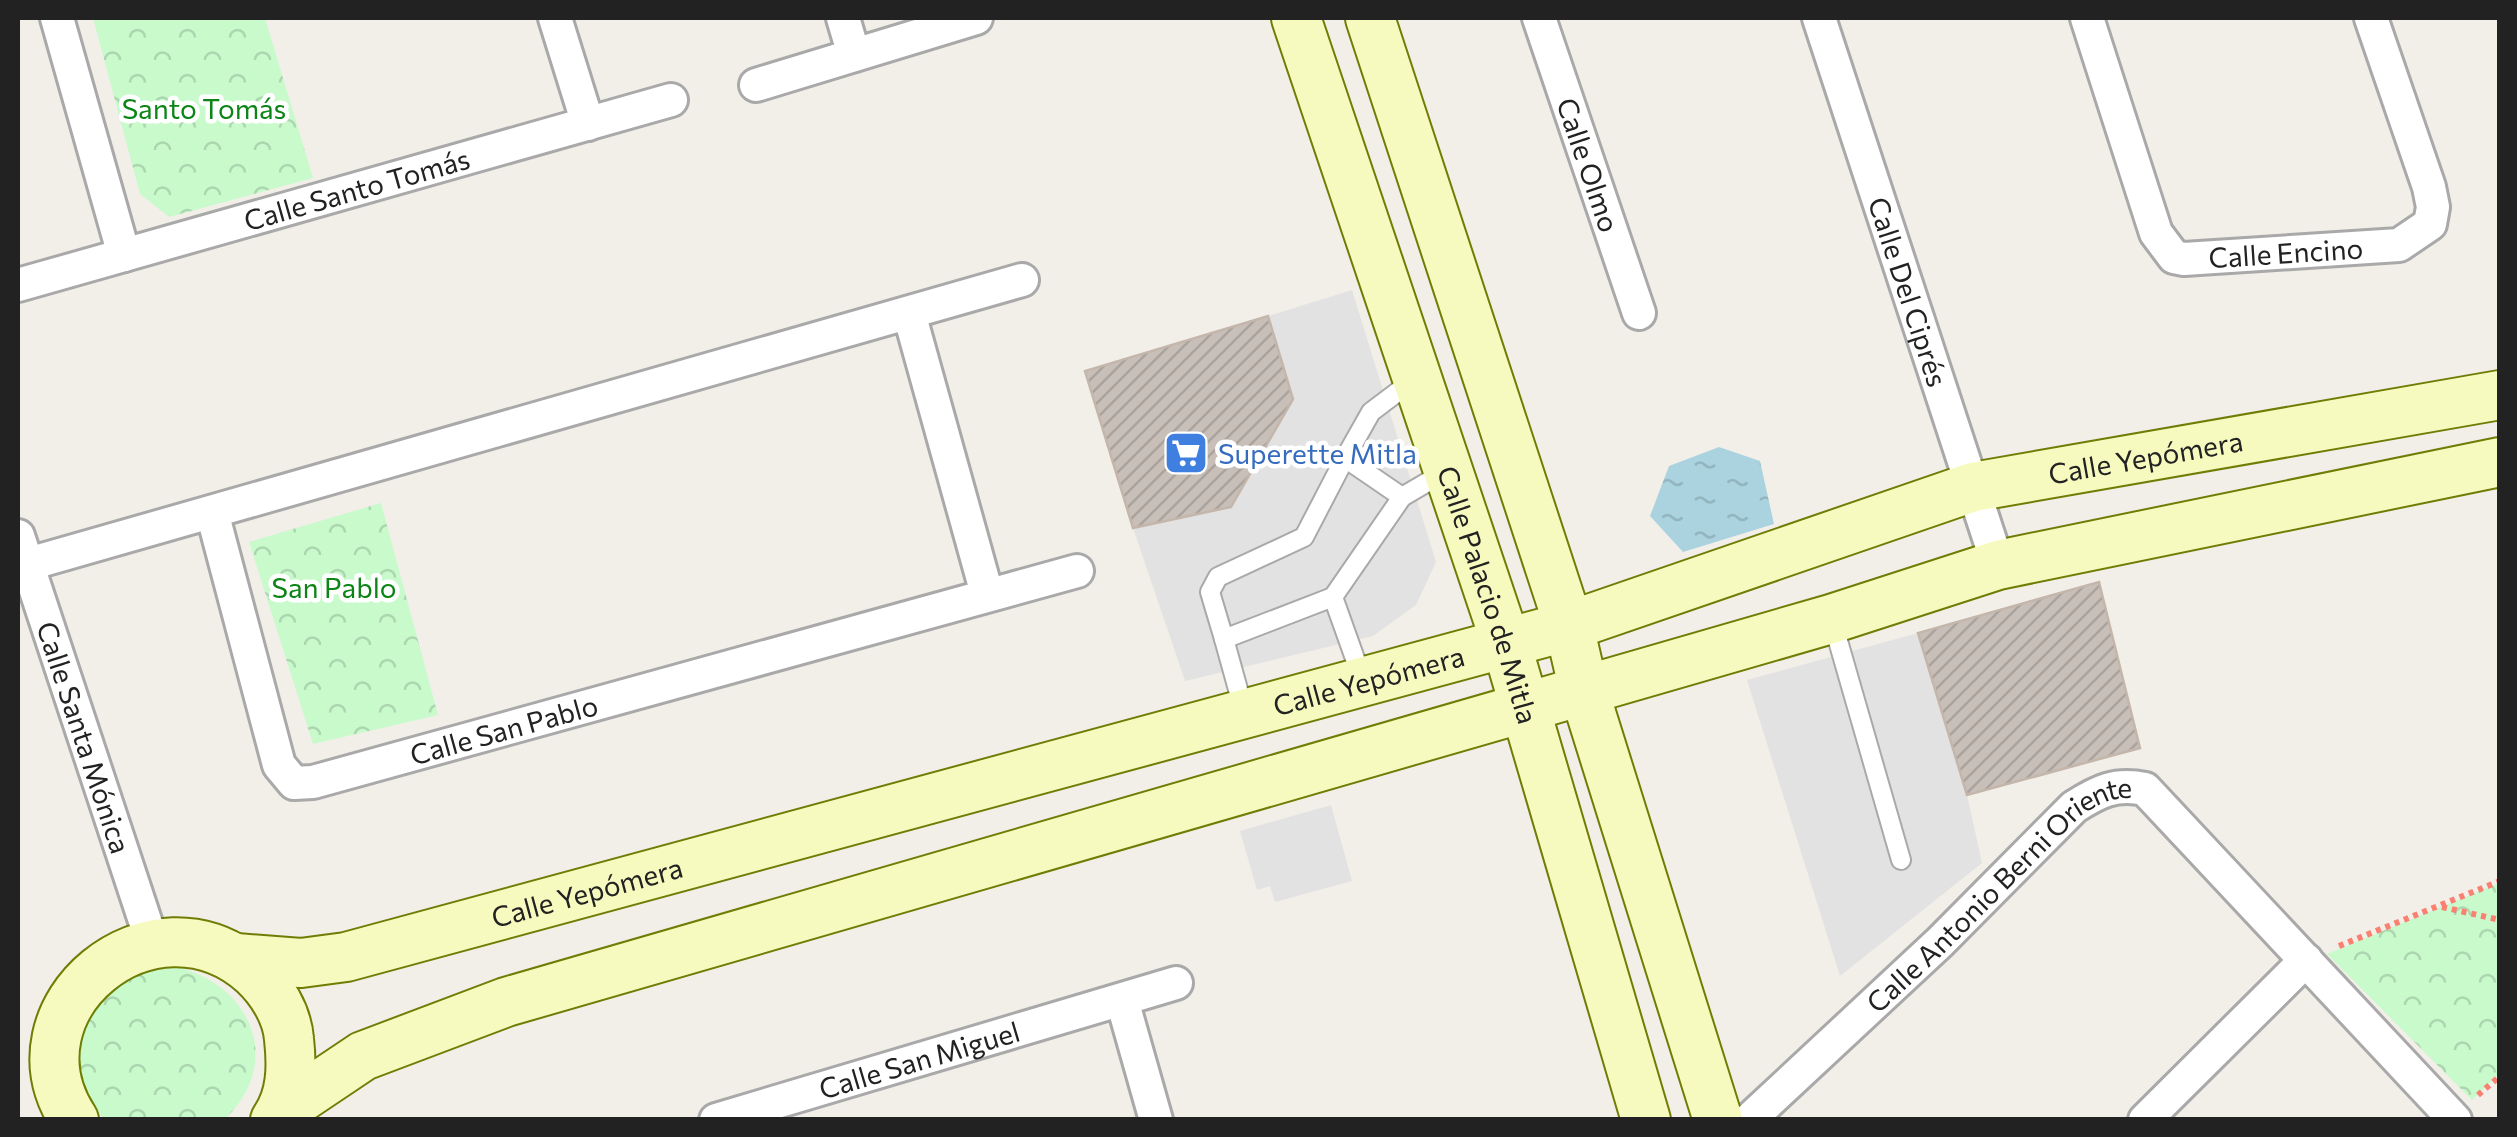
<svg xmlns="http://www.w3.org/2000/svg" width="2517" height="1137" font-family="Commissioner,sans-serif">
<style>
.park{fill:url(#park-crowns)}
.parking{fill:#e2e2e2}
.water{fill:url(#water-ripples)}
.building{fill:url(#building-hatch);stroke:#c4b6ab;stroke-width:2.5}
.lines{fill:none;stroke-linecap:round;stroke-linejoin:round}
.lane-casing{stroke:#a9a9a9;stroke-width:22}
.street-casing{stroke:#a9a9a9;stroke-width:38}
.secondary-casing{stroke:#707d05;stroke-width:52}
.path{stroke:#fa8072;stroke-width:6;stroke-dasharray:5 5;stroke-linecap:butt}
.lane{stroke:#fff;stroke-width:18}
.street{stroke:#fff;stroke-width:32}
.secondary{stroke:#f7fabf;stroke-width:48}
.labels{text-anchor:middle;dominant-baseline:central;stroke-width:9;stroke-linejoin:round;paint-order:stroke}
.park-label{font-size:28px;fill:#0c8416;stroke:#fff}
.street-label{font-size:28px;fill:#222;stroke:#fff}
.shop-label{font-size:28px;fill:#366cbe;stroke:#fff;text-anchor:start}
</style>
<defs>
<pattern id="park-crowns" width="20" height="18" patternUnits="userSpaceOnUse" patternTransform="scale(2.5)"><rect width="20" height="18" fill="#c8facc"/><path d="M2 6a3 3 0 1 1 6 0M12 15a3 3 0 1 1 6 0" fill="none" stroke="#acd6af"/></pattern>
<pattern id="water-ripples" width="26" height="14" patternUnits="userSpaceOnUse" patternTransform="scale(2.5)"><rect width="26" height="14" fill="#aad3df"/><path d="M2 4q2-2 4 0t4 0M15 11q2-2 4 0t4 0" fill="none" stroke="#92b5bf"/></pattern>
<pattern id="building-hatch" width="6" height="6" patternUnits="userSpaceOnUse" patternTransform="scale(2.5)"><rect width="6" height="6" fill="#c7bfb8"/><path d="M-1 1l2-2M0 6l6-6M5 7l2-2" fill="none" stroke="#aba49e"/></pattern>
</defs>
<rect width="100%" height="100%" fill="#f2efe9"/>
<!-- park -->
<g class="park">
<path d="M93,18h172l48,160 -144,39 -29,-23z"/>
<path d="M381,503l57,212 -125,29 -64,-202z"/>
<path d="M2499,883v191l-27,26 -145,-146z"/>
<path d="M154,964c86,4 138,90 71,155h-121l-18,-23 -10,-27v-30l27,-50z"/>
</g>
<!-- parking -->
<g class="parking">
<path d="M1352,290l84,272 -20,43 -43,31 -188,45 -52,-153 98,-22 62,-107 -25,-83z"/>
<path d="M1918,633l49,162 15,68 -142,113 -93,-296z"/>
<path d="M1331,805l21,76 -77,21 -5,-16 -13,4 -17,-59z"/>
</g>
<!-- water -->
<path class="water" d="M1719,447l41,14 14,63 -91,28 -33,-36 19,-50z"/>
<!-- building -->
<g class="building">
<path d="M1268,316l25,83 -62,108 -98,21 -48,-157z"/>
<path d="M2099,582l41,166 -173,47 -49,-162z"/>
</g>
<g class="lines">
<defs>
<g id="lane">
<path d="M1345,458l26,-46 45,-34"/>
<path d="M1333,597l-109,42 -14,-47 8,-15 86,-40 41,-79 57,39"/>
<path d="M1832,620l69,240"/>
<path d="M1224,639l20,72"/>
<path d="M1363,681l-30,-84 69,-100 46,-27"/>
</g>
<g id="street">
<path d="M57,18l67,237"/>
<path d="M555,18l33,106"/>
<path d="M843,18l11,37"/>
<path id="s1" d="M1539,18l100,295"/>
<path id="s2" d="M1819,18l179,547"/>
<path id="s3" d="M2087,18l69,215 18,24 10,2 215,-14 31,-21 3,-17 -4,-20 -58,-169"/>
<path d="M756,85l220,-67"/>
<path id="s4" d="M18,285l653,-185"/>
<path d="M909,313l78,281"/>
<path id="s5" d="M212,512l67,253 15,18 19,-1 764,-211"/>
<path id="s6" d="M18,536l134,406"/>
<path d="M18,567l1004,-287"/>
<path d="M1122,1000l34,120"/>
<path id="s7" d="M716,1120l460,-137"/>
<path id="s8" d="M1749,1120l191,-178 134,-135c25,-16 41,-24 71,-18l310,331"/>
<path d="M2145,1120l161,-160"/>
</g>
<g id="secondary">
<path id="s9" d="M1296,18l210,625 140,477"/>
<path d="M1370,18l199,608 15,65 134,429"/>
<path id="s10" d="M236,958l65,5 45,-6 1223,-331 404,-139 527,-92"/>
<path d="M281,1111l82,-55 143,-54 1325,-383 167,-54 502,-103"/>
<path d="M74,1120c-74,-112 79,-237 180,-147 18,17 33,41 35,66 3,27 3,57 -14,81"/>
</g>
</defs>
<!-- lane casing -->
<use href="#lane" class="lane-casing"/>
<!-- street casing -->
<use href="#street" class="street-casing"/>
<!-- secondary casing -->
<use href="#secondary" class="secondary-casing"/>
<!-- path -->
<g class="path">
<path d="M2442,907l58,13"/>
<path d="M2339,946l161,-65"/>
<path d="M2478,1095l22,-19"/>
</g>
<!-- lane -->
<use href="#lane" class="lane"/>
<!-- street -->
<use href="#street" class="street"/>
<!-- secondary -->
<use href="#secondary" class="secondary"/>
</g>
<!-- icons -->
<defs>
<symbol id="supermarket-square" viewBox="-11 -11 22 22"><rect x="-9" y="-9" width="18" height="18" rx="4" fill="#3f7fe0" stroke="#fff"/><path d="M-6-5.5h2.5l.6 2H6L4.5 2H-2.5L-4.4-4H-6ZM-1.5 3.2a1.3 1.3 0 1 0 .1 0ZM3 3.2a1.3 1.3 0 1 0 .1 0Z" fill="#fff"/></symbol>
</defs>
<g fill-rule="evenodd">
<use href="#supermarket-square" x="1161" y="428" width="50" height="50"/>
</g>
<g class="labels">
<!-- park labels -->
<g class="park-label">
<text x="204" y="108">Santo Tomás</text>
<text x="334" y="587">San Pablo</text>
</g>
<!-- street labels -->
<g class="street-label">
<text stroke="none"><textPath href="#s1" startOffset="155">Calle Olmo</textPath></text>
<text stroke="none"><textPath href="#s4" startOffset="352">Calle Santo Tomás</textPath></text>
<text stroke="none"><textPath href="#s3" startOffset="368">Calle Encino</textPath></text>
<text stroke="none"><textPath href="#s2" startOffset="288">Calle Del Ciprés</textPath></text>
<text stroke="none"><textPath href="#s10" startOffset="1980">Calle Yepómera</textPath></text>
<text stroke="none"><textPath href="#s9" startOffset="608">Calle Palacio de Mitla</textPath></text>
<text stroke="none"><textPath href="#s10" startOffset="1170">Calle Yepómera</textPath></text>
<text stroke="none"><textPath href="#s5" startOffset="502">Calle San Pablo</textPath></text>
<text stroke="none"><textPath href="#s6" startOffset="212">Calle Santa Mónica</textPath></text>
<text stroke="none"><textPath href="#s10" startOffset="360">Calle Yepómera</textPath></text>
<text stroke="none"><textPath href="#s8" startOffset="340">Calle Antonio Berni Oriente</textPath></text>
<text stroke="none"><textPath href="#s7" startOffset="212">Calle San Miguel</textPath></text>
</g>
<!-- shop labels -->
<g class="shop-label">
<text x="1218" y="453">Superette Mitla</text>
</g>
</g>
<!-- border -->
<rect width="2517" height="1137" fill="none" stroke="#222222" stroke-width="40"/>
</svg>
